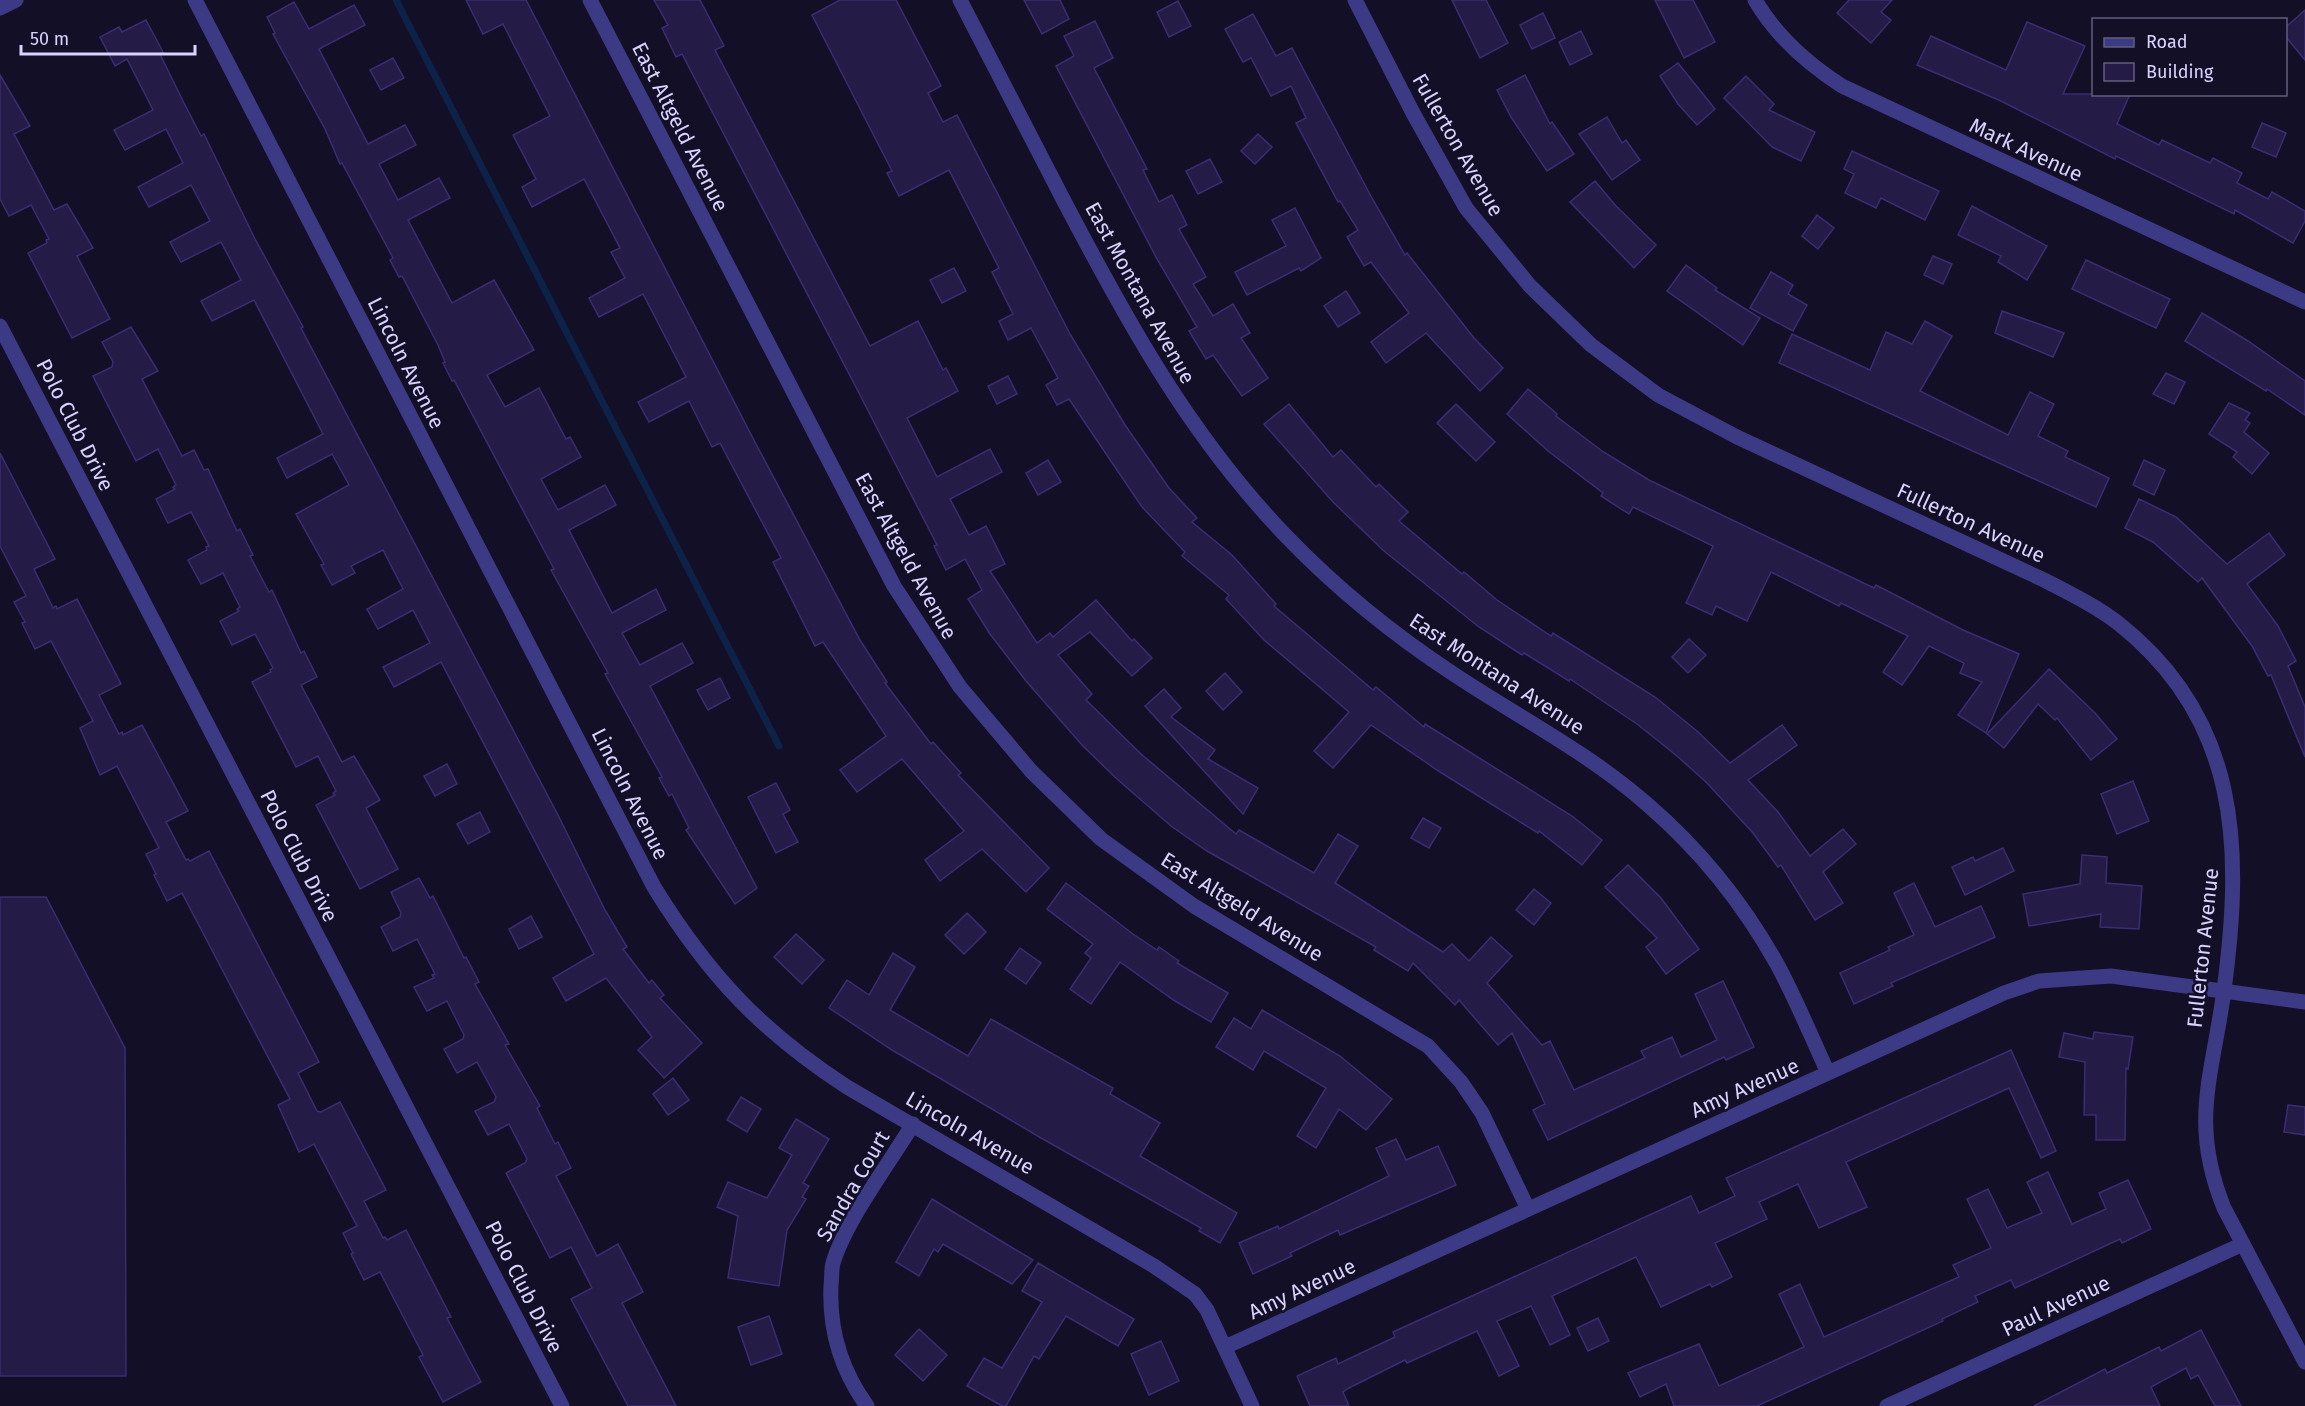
<svg xmlns="http://www.w3.org/2000/svg" width="2305" height="1406" font-family="'Fira Sans',sans-serif">
<style>
.lines{fill:none;stroke-linecap:round;stroke-linejoin:round}
.stream{stroke:#0c2248;stroke-width:7}
.building{fill:#241b47;stroke:#3b2d73;stroke-width:1.5}
.minor{stroke:#3d3a85;stroke-width:15}
.labels{text-anchor:middle;dominant-baseline:central;stroke-width:5;stroke-linejoin:round;paint-order:stroke}
.street-label{font-size:21px;fill:#d9d4ff;stroke:#130f26}
</style>
<rect width="100%" height="100%" fill="#130f26"/>
<g class="lines">
<!-- stream -->
<path class="stream" d="M396,0l383,746"/>
</g>
<!-- building -->
<g class="building">
<path d="M466,0h60l230,444 104,196 27,42 -2,1 46,61 2,-2 28,31 -3,2 91,93 -23,24 -44,-43 -42,32 -15,-21 39,-29 -62,-72 -45,33 -17,-22 46,-34 -63,-94 -8,4 -42,-84 8,-4 -61,-115 -8,4 -23,-46 -40,21 -11,-20 48,-25 -43,-83 -44,23 -10,-19 36,-20 -14,-26 9,-4 -36,-69 -52,28 -10,-20 14,-8 -23,-44 37,-19 -47,-92 -20,10z"/>
<path d="M654,0h46l24,46 -9,4 155,296 48,-25 25,49 3,-2 12,23 -51,27 30,59 53,-28 12,23 -52,27 19,36 17,-9 19,38 -15,7 47,72 13,-10 3,4 43,-37 36,41 2,-2 18,19 -20,18 -42,-44 -32,23 34,39 -6,6 55,54 95,80 3,-4 75,43 24,-39 20,12 -23,37 108,69 9,-8 17,17 22,-24 21,19 -25,27 55,62 8,-4 24,49 71,-32 -4,-7 31,-14 9,20 36,-17 -22,-46 28,-13 31,66 -28,13 -2,-3 -176,83 -15,-30 12,-6 -33,-71 -14,12 -39,-45 -4,5 -42,-42 -5,8 -34,-21 2,-3 -169,-96 -36,-25 -54,-47 -35,-34 -56,-64 -36,-47 -22,-35 14,-9 -17,-31 -19,11 -12,-24 3,-1 -78,-152 -177,-339 -6,3 -14,-29 6,-3z"/>
<path d="M840,0h56l45,86 -13,7 15,29 14,-7 113,219 55,91 44,63 28,30 -5,4 40,33 44,49 -2,2 99,84 3,-3 48,40 1,-3 147,92 30,24 -20,25 -43,-34 -1,2 -98,-61 -69,-47 -38,43 -19,-17 35,-39 -85,-72 -38,-41 3,-4 -47,-39 3,-4 -43,-45 -73,-108 -12,6 -11,-20 12,-7 -27,-50 -23,12 -9,-19 14,-7 -21,-42 7,-4 -50,-98 -50,26 -12,-23 5,-2 -80,-156z"/>
<path d="M1024,0h36l9,19 -27,15z"/>
<path d="M1452,0h34l22,43 -28,15z"/>
<path d="M1655,0h38l22,42 -31,16z"/>
<path d="M1849,0h43l-11,12 10,8 -20,23 -34,-30z"/>
<path d="M1178,1l13,25 -22,11 -12,-25z"/>
<path d="M294,2l15,27 45,-24 11,20 -46,24 49,95 37,-19 11,20 -37,19 19,36 41,-22 11,20 -42,22 44,83 42,-23 40,70 -47,25 18,32 34,-19 27,51 4,-2 11,20 -40,22 17,31 47,-25 11,20 -47,25 43,83 44,-24 10,21 -44,23 18,32 42,-22 11,20 -43,23 107,202 -22,16 -49,-74 3,-2 -17,-34 -3,2 -10,-18 3,-1 -57,-103 3,-1 -57,-103 3,-1 -100,-189 -2,1 -9,-18 2,-1 -7,-17 -36,-69 -3,1 -9,-17 3,-2 -51,-95 -2,1 -15,-35 -52,-95 2,-1 -8,-16z"/>
<path d="M2305,10v50l-19,-23v-10z"/>
<path d="M1543,13l12,25 -23,11 -12,-24z"/>
<path d="M1253,14l23,42 16,-8 81,152 32,55 2,-2 67,85 29,30 -23,23 -54,-58 -40,30 -15,-21 38,-29 -38,-51 -7,4 -17,-29 11,-7 -18,-29 -2,1 -42,-79 10,-5 -15,-32 -20,10 -20,-38 -8,4 -18,-33z"/>
<path d="M146,20l17,32 -3,2 23,47 18,35 3,-2 50,103 49,90 -2,1 257,487 47,95 22,37 -4,2 26,34 3,-3 12,15 -4,3 42,45 -38,35 -26,-28 14,-13 -46,-59 -40,23 -13,-23 41,-24 -153,-292 -47,25 -11,-20 47,-24 -17,-33 -35,19 -11,-20 36,-20 -20,-39 -32,16 4,7 -23,12 -11,-20 3,-1 -28,-50 53,-29 -17,-31 -45,24 -10,-20 46,-24 -69,-134 -42,21 -11,-20 40,-21 -20,-38 -40,20 -11,-20 40,-21 -19,-36 -42,22 -11,-20 45,-24 -17,-34 -41,21 -11,-20 39,-20 -26,-51 -12,7 -15,-29 19,-10 3,5z"/>
<path d="M1095,21l18,37 -19,10 53,101 -4,1 16,32 13,-7 15,30 -8,4 27,48 -13,7 20,32 20,-12 17,29 -9,5 27,40 -26,18 -29,-41 -7,4 -17,-28 8,-4 -40,-68 -101,-193 18,-10 -10,-20z"/>
<path d="M2027,22l58,24 -22,48h67l-13,30 42,21 3,-5 48,23 3,-5 29,15 -5,10 31,16 4,-7 33,19v10l-12,22 -58,-33 -1,4 -118,-58 -1,3 -114,-58 -84,-36 14,-29 75,34z"/>
<path d="M1581,31l11,23 -22,11 -11,-23z"/>
<path d="M393,58l11,20 -23,12 -11,-20z"/>
<path d="M1678,63l37,46 -18,16 -19,-21 -18,-28z"/>
<path d="M0,75l30,51 -16,8 40,76 13,-6 26,44 -16,8 33,63 -38,19 -44,-85 19,-10 -1,-3 3,-1 -18,-34 -22,11 -9,-17z"/>
<path d="M1525,75l25,49 2,-2 22,32 -27,17 -36,-54 -14,-27z"/>
<path d="M1746,76l28,28 -5,6 46,22 -14,29 -29,-14 -48,-49z"/>
<path d="M1607,117l15,26 4,-3 14,20 -28,20 -33,-46z"/>
<path d="M2262,123l24,10 -10,24 -24,-10z"/>
<path d="M1258,134l14,13 -17,17 -14,-13z"/>
<path d="M1852,151l87,40 -14,29 -44,-22 -5,10 -31,-15 9,-19 -10,-5z"/>
<path d="M1210,159l12,23 -24,12 -12,-23z"/>
<path d="M1595,181l21,25 40,39 -22,23 -64,-66z"/>
<path d="M1972,206l75,40 -20,34 -29,-18 3,-6 -43,-21z"/>
<path d="M1295,208l26,50 -20,13 -2,-3 -52,27 -12,-23 51,-26 -14,-26z"/>
<path d="M1817,215l17,13 -16,21 -16,-13z"/>
<path d="M1933,256l19,8 -9,20 -19,-9z"/>
<path d="M2086,260l84,39 -14,29 -84,-39z"/>
<path d="M1686,265l31,23 -2,2 45,28 -17,27 -76,-54z"/>
<path d="M954,268l12,23 -24,12 -12,-23z"/>
<path d="M1771,272l22,13 -5,9 19,11 -14,26 -43,-23z"/>
<path d="M1346,291l14,22 -22,14 -14,-21z"/>
<path d="M2002,311l62,22 -11,24 -58,-24z"/>
<path d="M2202,313l46,28 57,40v34l-38,-26 -1,2 -81,-50z"/>
<path d="M1925,321l27,15 -32,55 88,44 22,-43 24,12 -16,32 30,15 -3,6 44,21 -13,29 -317,-144 13,-29 78,36 16,-38 26,12z"/>
<path d="M131,327l27,44 -16,8 40,77 12,-6 10,20 4,-1 29,62 3,-2 13,26 -3,1 19,36 3,-2 29,63 3,-2 13,26 -16,8 41,77 12,-6 26,44 -14,8 32,61 -38,20 -44,-84 19,-10 -2,-2 3,-2 -18,-35 -22,11 -44,-85 19,-10 -1,-2 3,-2 -18,-34 -23,11 -12,-24 19,-10 -2,-2 3,-2 -17,-34 -22,11 -13,-24 19,-10 -1,-3 3,-1 -18,-34 -23,11 -12,-24 19,-10 -2,-2 3,-2 -18,-36 -22,12 -43,-85 19,-9 1,-5 -11,-20z"/>
<path d="M2166,373l19,9 -11,22 -21,-10z"/>
<path d="M1008,376l9,18 -20,10 -9,-18z"/>
<path d="M1528,389l29,25 -1,2 46,35 47,29 225,108 2,-3 87,45 56,24 -33,79 -28,-18 24,-33 -22,-9 4,-10 -35,-17 -27,39 -19,-13 25,-36 -67,-33 -2,3 -68,-34 -24,49 -31,-15 -4,9 -26,-12 27,-57 -80,-39 -4,7 -28,-18 2,-3 -55,-42 -41,-37z"/>
<path d="M2229,403l21,10 -5,7 5,3 -6,9 25,21 -17,21 -19,-17 4,-5 -28,-18z"/>
<path d="M1289,404l44,53 8,-7 35,37 3,-3 29,28 -9,9 63,53 2,-2 33,28 54,36 2,-3 102,64 42,34 33,32 52,-38 15,20 -49,35 30,32 32,44 33,-27 13,15 -33,28 20,31 -28,17 -34,-55 -3,2 -25,-34 -47,-51 -29,-26 -40,-32 -67,-45 -1,2 -45,-28 -2,2 -43,-28 -95,-76 -51,-49 -69,-78z"/>
<path d="M1456,404l39,38 -19,19 -39,-38z"/>
<path d="M0,453l55,106 -21,10 19,39 3,-2 1,3 20,-10 44,85 -22,11 20,39 3,-2 1,3 19,-10 46,86 -22,11 20,38 2,-1 2,2 19,-10 110,211 -21,11 19,38 4,1 19,-10 46,88 -22,11 19,37 2,-1 2,3 19,-10 45,87 -4,1 34,64 -38,20 -24,-45 4,-2 -43,-83 -16,8 -13,-26 2,-1 -10,-20 14,-7 -43,-82 -15,8 -21,-47 12,-6 -108,-206 -15,8 -13,-26 2,-1 -10,-20 13,-6 -42,-82 -17,9 -20,-47 13,-7 -42,-80 -16,8 -13,-26 3,-1 -11,-20 12,-6 -26,-50z"/>
<path d="M1048,460l13,22 -23,13 -12,-22z"/>
<path d="M2144,460l21,10 -11,25 -21,-10z"/>
<path d="M2139,499l37,18 51,47 42,-31 16,22 -38,29 31,42 18,35 -8,5 17,41v50l-34,-82 -3,1 -16,-30 -50,-68 -4,4 -45,-40 -28,-14z"/>
<path d="M1689,639l17,16 -18,18 -16,-16z"/>
<path d="M2049,669l46,44 22,26 -26,21 -34,-42 -2,2 -17,-16 -34,44 -17,-14z"/>
<path d="M1225,673l17,19 -19,18 -17,-19z"/>
<path d="M720,678l10,20 -22,12 -11,-20z"/>
<path d="M1164,689l17,19 -10,9 44,33 -7,9 50,29 -15,26 -98,-108z"/>
<path d="M447,764l10,20 -22,12 -11,-20z"/>
<path d="M2133,781l16,40 -32,13 -16,-40z"/>
<path d="M776,783l14,27 -7,4 15,28 -22,11 -28,-56z"/>
<path d="M480,812l10,20 -22,12 -11,-20z"/>
<path d="M1423,818l18,10 -12,20 -18,-10z"/>
<path d="M2003,848l11,23 -49,24 -13,-28 21,-10 2,4z"/>
<path d="M2082,855l25,2 -1,26 36,3 -3,43 -39,-2 1,-13 -72,12 -6,-32 57,-10z"/>
<path d="M1628,865l33,33 38,51 -33,25 -20,-27 11,-9 -52,-51z"/>
<path d="M419,878l11,20 3,-2 31,62 2,-1 13,25 -4,2 34,60 -4,1 35,61 -3,2 18,36 3,-2 13,26 -15,8 41,80 21,-12 25,48 -21,11 54,103h-48l-57,-107 21,-11 -21,-41 -21,11 -44,-85 19,-10 2,-4 -18,-35 -21,11 -13,-24 19,-9 2,-5 -19,-35 -20,11 -13,-24 19,-10 1,-4 -17,-34 -20,10 -13,-24 20,-9 -2,-3 3,-1 -18,-35 -24,12 -12,-24 19,-10 1,-4 -10,-21z"/>
<path d="M1066,883l67,51 24,16 2,-3 20,14 -2,2 51,30 -17,29 -36,-21 -55,-39 -29,42 -21,-15 21,-31 -6,-5 8,-9 -46,-35z"/>
<path d="M1914,883l21,44 46,-21 14,31 -104,46 2,3 -39,18 -14,-31 50,-23 -2,-3 26,-12 -20,-42z"/>
<path d="M1534,889l17,14 -17,22 -18,-15z"/>
<path d="M0,897h46l79,151 1,328h-126z"/>
<path d="M967,913l19,19 -22,22 -19,-19z"/>
<path d="M531,916l11,21 -23,12 -10,-20z"/>
<path d="M796,934l28,26 -22,24 -28,-27z"/>
<path d="M1020,948l21,15 -15,21 -21,-15z"/>
<path d="M893,953l22,14 -25,43 78,46 23,-37 122,69 -3,6 50,29 -20,33 97,57 -17,30 -21,-12 2,-3 -160,-90 -149,-88 -63,-42 18,-28 22,15z"/>
<path d="M1262,1010l78,46 52,43 -26,31 -27,-21 -23,39 -19,-12 29,-48 -62,-37 -11,19 -37,-23 18,-29 17,11z"/>
<path d="M2094,1032l39,5 -5,32 -2,-1 -1,72h-29v-25h-12l1,-53 -26,-5 5,-24 29,6z"/>
<path d="M2011,1050l45,101 -15,7 -32,-70 -163,74 21,45 -21,9 -27,12 -21,-44 -39,18 8,17 -52,24 17,34 -20,10 -2,-3 -49,23 -25,-50 -84,39 18,39 -20,10 -19,-39 -34,15 22,45 -20,10 -22,-45 -70,32 -2,-3 -56,28 -6,4 6,14h-39l-13,-30 39,-18 2,6 57,-27 -2,-5 298,-136 8,17 36,-17 -9,-18z"/>
<path d="M673,1078l16,22 -21,15 -15,-21z"/>
<path d="M741,1097l20,12 -14,23 -20,-12z"/>
<path d="M2288,1105l17,2v28l-21,-3z"/>
<path d="M796,1119l33,20 -26,44 6,3 -7,11 4,2 -19,31 -8,56 -51,-8 10,-62 -21,-9 11,-25 39,16 25,-43 -13,-7z"/>
<path d="M1396,1139l10,21 32,-14 18,39 -116,50 -2,-5 -48,23 2,3 -39,18 -14,-31 39,-17 1,3 110,-53 -13,-28z"/>
<path d="M2048,1172l24,52 34,-15 -7,-16 29,-13 23,49 -29,14 -2,-4 -105,49 -4,-8 -36,16 3,6 -36,17 1,2 -186,85h-83l-8,-22 -26,13 -12,-24 71,-29 20,42 85,-39 -25,-53 21,-10 24,53 135,-60 -6,-12 38,-17 -24,-49 21,-10 19,39 35,-15 -15,-31z"/>
<path d="M932,1199l79,48 22,13 -21,24 -69,-40 -5,8 -4,-3 -15,27 -23,-14z"/>
<path d="M1038,1263l96,56 -16,27 -52,-30 -27,43 -5,-3 -28,50h-4l-35,-20 17,-28 18,10 40,-66 -20,-11z"/>
<path d="M769,1316l13,38 -31,11 -13,-38z"/>
<path d="M1598,1318l11,23 -21,10 -11,-23z"/>
<path d="M919,1329l28,26 -24,26 -28,-26z"/>
<path d="M2201,1330l40,76h-26l-17,-31 -7,4 -5,-11 -35,19 9,19h-126l71,-37 2,4 52,-26 2,4z"/>
<path d="M1161,1341l18,40 -30,14 -18,-41z"/>
</g>
<g class="lines">
<!-- minor -->
<g class="minor">
<path d="M195,0l459,887c55,89 107,144 193,200l307,179 41,28 12,16 45,96"/>
<path d="M590,0l304,586 66,101 71,84 70,68 93,67 234,140 33,36 21,31 46,96"/>
<path d="M960,0c35,67 69,134 104,201 64,122 126,235 222,335 50,52 108,99 169,139 65,43 134,78 193,130 51,44 96,100 129,159 19,35 34,72 51,109"/>
<path d="M1355,0l58,113 53,95 64,78 61,59 67,50 79,42 307,143c25,13 52,26 74,43 122,96 125,225 106,367 -11,85 -35,132 0,218l81,154"/>
<path d="M1755,0c21,36 53,64 87,86l463,216"/>
<path d="M0,8l16,-8"/>
<path d="M0,326l562,1080"/>
<path d="M1225,1347l779,-354 35,-12 72,-5 194,26"/>
<path d="M867,1406c-26,-36 -38,-76 -36,-120 1,-7 0,-16 2,-23 12,-41 57,-101 80,-139"/>
<path d="M1887,1406l356,-162"/>
</g>
</g>
<g class="labels">
<!-- street labels -->
<g class="street-label">
<text transform="translate(680 127) rotate(63)">East Altgeld Avenue</text>
<text transform="translate(1458 145) rotate(60)">Fullerton Avenue</text>
<text transform="translate(2026 150) rotate(25)">Mark Avenue</text>
<text transform="translate(1140 293) rotate(61)">East Montana Avenue</text>
<text transform="translate(406 363) rotate(63)">Lincoln Avenue</text>
<text transform="translate(75 425) rotate(63)">Polo Club Drive</text>
<text transform="translate(1971 523) rotate(25)">Fullerton Avenue</text>
<text transform="translate(906 556) rotate(61)">East Altgeld Avenue</text>
<text transform="translate(1497 674) rotate(33)">East Montana Avenue</text>
<text transform="translate(630 794) rotate(63)">Lincoln Avenue</text>
<text transform="translate(299 856) rotate(63)">Polo Club Drive</text>
<text transform="translate(1242 907) rotate(32)">East Altgeld Avenue</text>
<text transform="translate(2203 948) rotate(-84)">Fullerton Avenue</text>
<text transform="translate(1745 1088) rotate(-24)">Amy Avenue</text>
<text transform="translate(970 1133) rotate(30)">Lincoln Avenue</text>
<text transform="translate(853 1186) rotate(-60)">Sandra Court</text>
<text transform="translate(524 1287) rotate(63)">Polo Club Drive</text>
<text transform="translate(1302 1289) rotate(-25)">Amy Avenue</text>
<text transform="translate(2056 1306) rotate(-25)">Paul Avenue</text>
</g>
</g>
<!-- legend -->
<rect x="2092" y="18" width="195" height="78" fill="#130f26" stroke="#625e7d" stroke-width="1.5"/>
<rect x="2104" y="38" width="30" height="9" fill="#3d3a85" stroke="#625e7d" stroke-width="1.5"/>
<text x="2146" y="48" font-size="18" fill="#d9d4ff">Road</text>
<rect x="2104" y="63" width="30" height="18" fill="#241b47" stroke="#625e7d" stroke-width="1.5"/>
<text x="2146" y="78" font-size="18" fill="#d9d4ff">Building</text>
<!-- scale -->
<path d="M21 45v9h174v-9" fill="none" stroke="#d9d4ff" stroke-width="3"/>
<text x="30" y="45" font-size="18" fill="#d9d4ff" stroke="#130f26" stroke-width="4.5" paint-order="stroke">50 m</text>
</svg>
